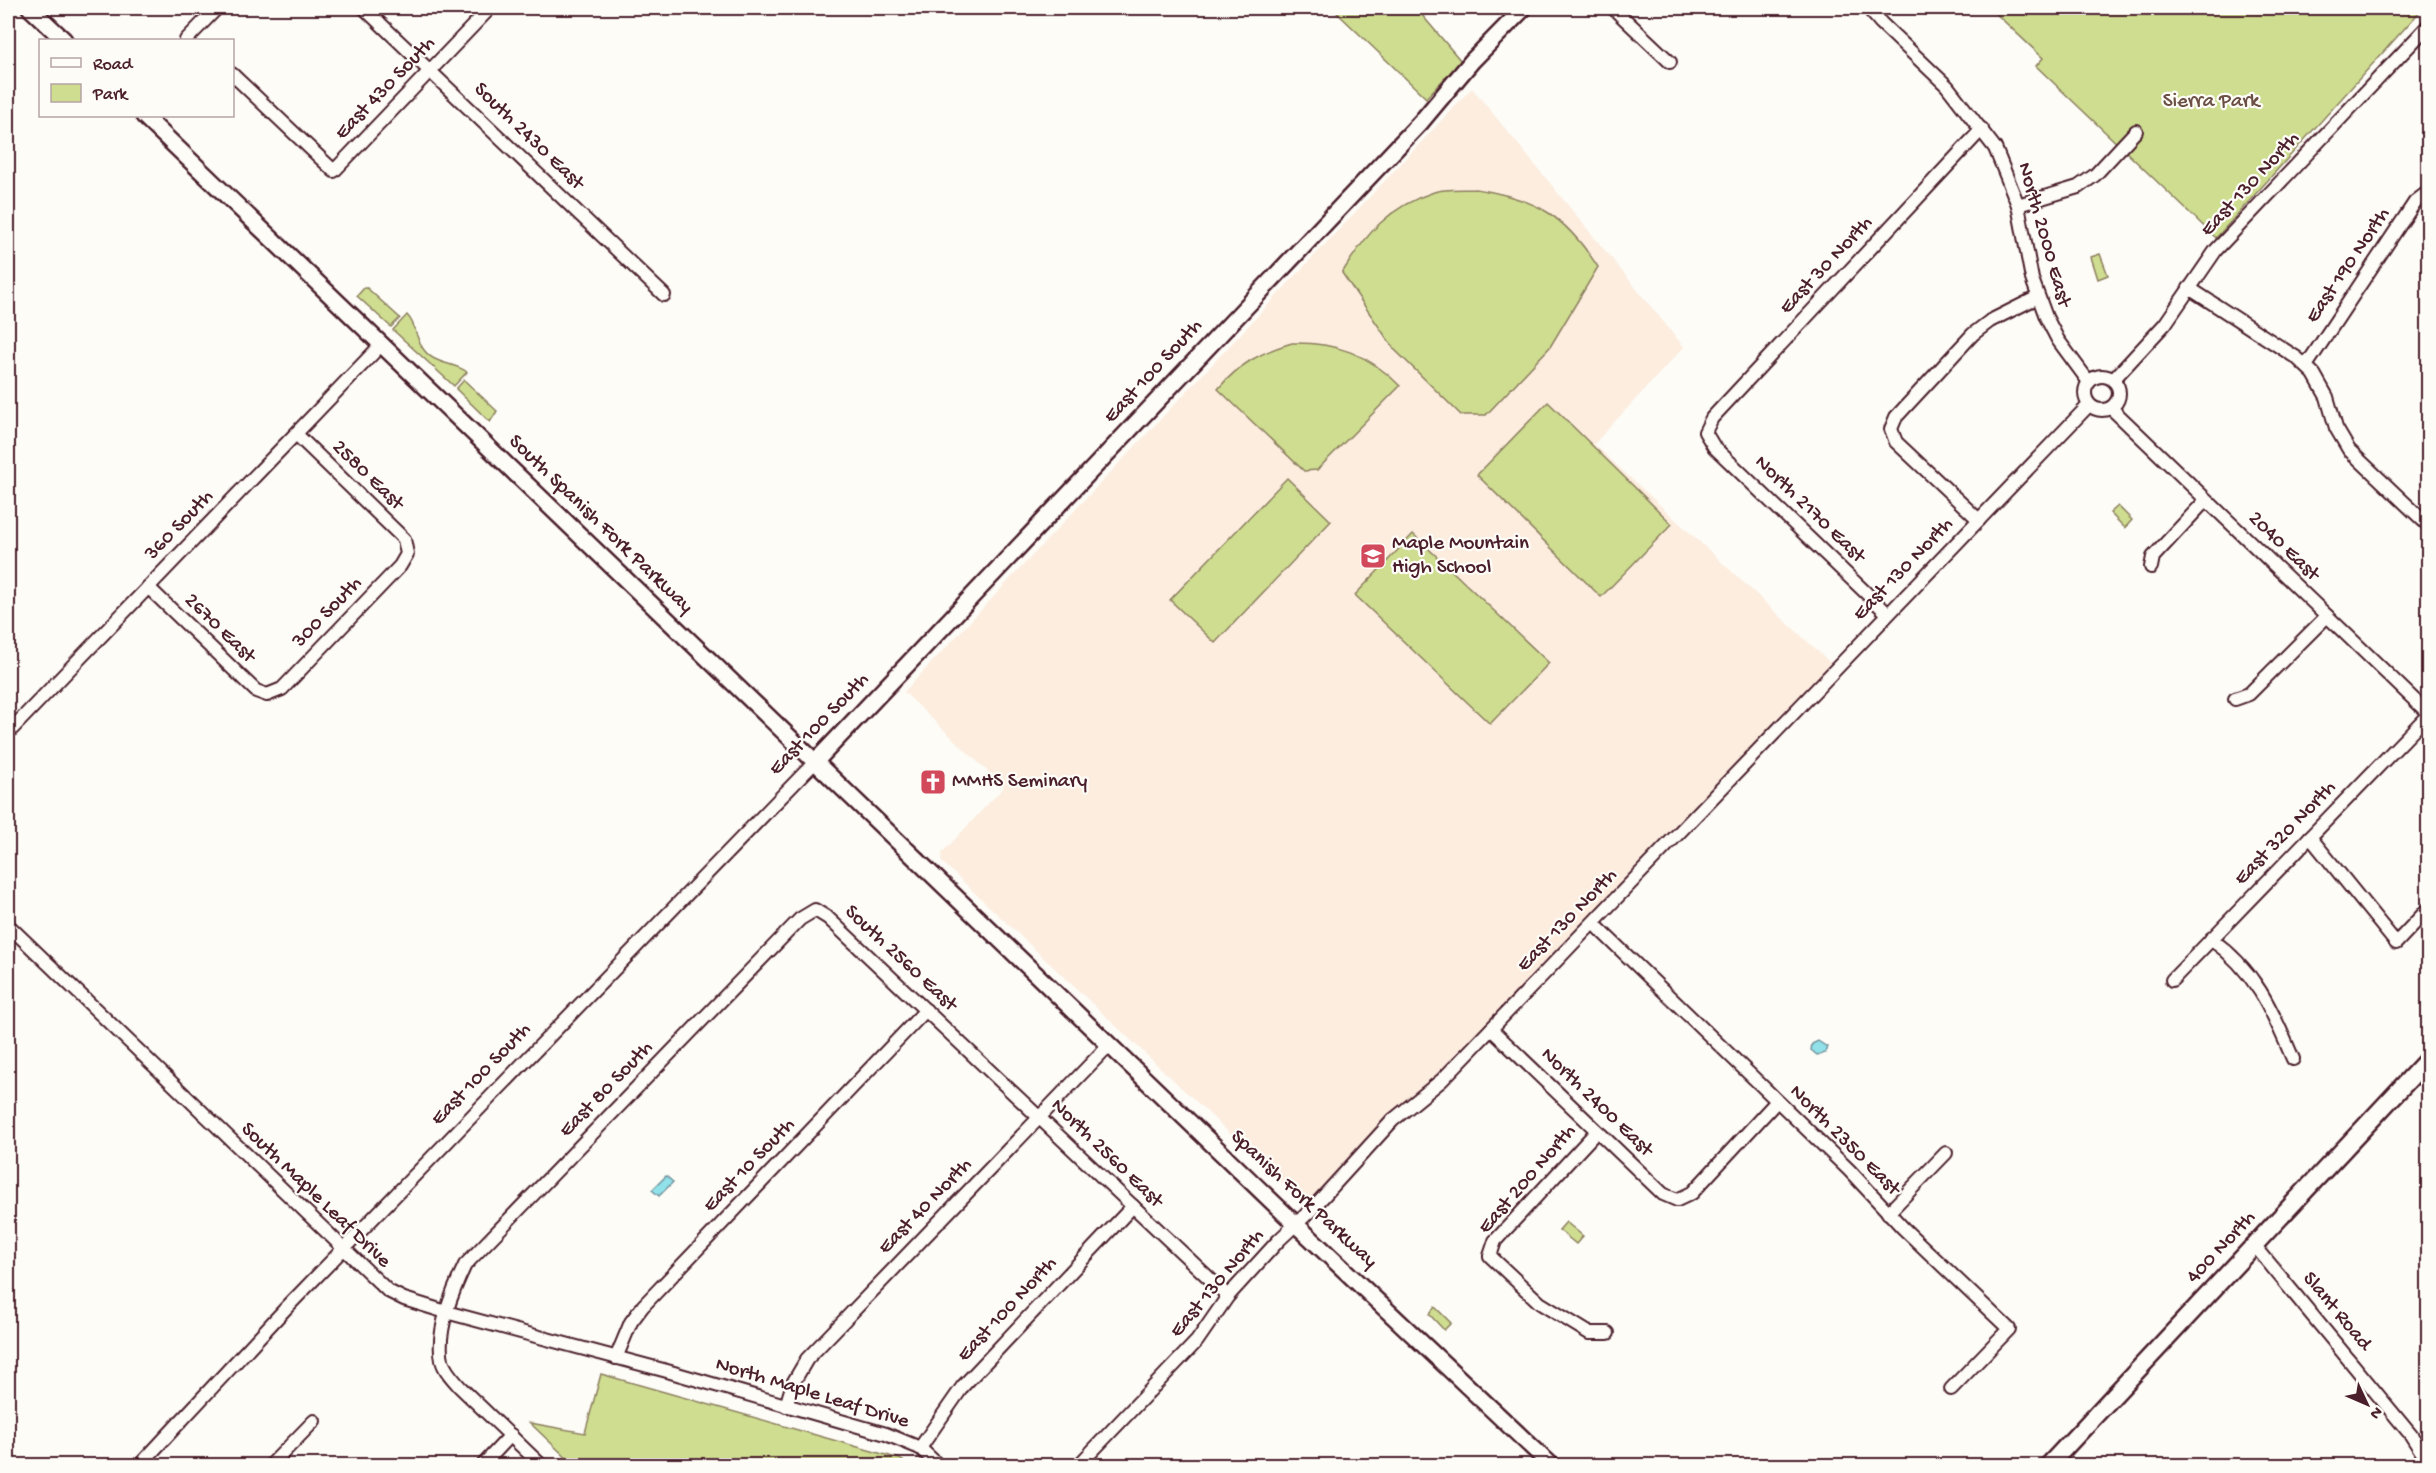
<svg xmlns="http://www.w3.org/2000/svg" width="2436" height="1473" font-family="'Gochi Hand',sans-serif">
<style>
.built{fill:#fceddf}
.green{fill:#cedd90;stroke:#8c7e5e;stroke-width:1.5}
.water{fill:#90e1e9;stroke:#74939d;stroke-width:1.5}
.lines{fill:none;stroke-linecap:round;stroke-linejoin:round}
.minor-casing{stroke:#4a1f2b;stroke-width:16}
.tertiary-casing{stroke:#4a1f2b;stroke-width:20}
.secondary-casing{stroke:#4a1f2b;stroke-width:21}
.minor{stroke:#fdfcf7;stroke-width:12}
.tertiary{stroke:#fdfcf7;stroke-width:15}
.secondary{stroke:#fdfcf7;stroke-width:16}
.labels{text-anchor:middle;dominant-baseline:central;stroke-width:4.5;stroke-linejoin:round;paint-order:stroke}
.street-label{font-size:21px;fill:#4a1f2b;stroke:#fdfcf7}
.park-label{font-size:21px;fill:#6b4e44;stroke:#fdfcf7}
.poi-label{font-size:21px;fill:#4a1f2b;stroke:#fdfcf7;text-anchor:start}
</style>
<rect width="100%" height="100%" fill="#fdfcf7"/>
<filter id="ink" filterUnits="userSpaceOnUse"><feTurbulence type="fractalNoise" baseFrequency=".0167" numOctaves="2"/><feDisplacementMap in="SourceGraphic" scale="12" xChannelSelector="R" yChannelSelector="G"/><feConvolveMatrix kernelMatrix="1 2 1 2 8 2 1 2 1" color-interpolation-filters="sRGB"/></filter>
<g filter="url(#ink)">
<!-- built -->
<path class="built" d="M1472,88l212,259 -90,97 242,224 -525,542 -370,-349 1,-8 62,-66 -100,-95z"/>
<!-- green -->
<g class="green">
<path d="M1332,8h84l45,53 -35,37z"/>
<path d="M1990,8h433l-207,230 -180,-172 7,-8z"/>
<path d="M1476,189c62,10 88,26 122,78l-48,80 -64,68h-25l-67,-66 -52,-76c24,-39 46,-66 92,-81 12,-4 29,-2 42,-3z"/>
<path d="M2100,254l8,21 -10,4 -7,-22z"/>
<path d="M364,288h3l33,30 -9,9 -34,-31z"/>
<path d="M407,315c10,10 8,24 17,35 11,15 30,12 43,22l-13,14 -61,-56z"/>
<path d="M1292,343c43,-1 77,11 108,43l-83,84 -13,1 -86,-82c21,-25 43,-37 74,-46z"/>
<path d="M464,380l33,31 -7,11 -34,-33z"/>
<path d="M1548,402l124,122 -71,73 -124,-122z"/>
<path d="M1287,478l44,43 -116,122 -45,-43z"/>
<path d="M2118,506l14,14 -7,8 -15,-15z"/>
<path d="M1413,534l136,129 -59,61 -135,-129z"/>
<path d="M1566,1222l17,14 -7,8 -17,-14z"/>
<path d="M1435,1307l16,16 -7,7 -15,-16z"/>
<path d="M601,1374l299,85 8,6h-334l-44,-42 55,10z"/>
</g>
<!-- water -->
<g class="water">
<path d="M1818,1041l9,6 -2,6 -8,2 -6,-5 1,-6z"/>
<path d="M666,1176l7,6 -14,14 -7,-6z"/>
</g>
<g class="lines">
<defs>
<g id="minor">
<path d="M364,8l300,287"/>
<path d="M1613,8l57,54"/>
<path d="M1868,8l13,15 66,63 48,62 23,57 14,74 14,38 12,23 31,42"/>
<path d="M186,40l31,-32"/>
<path d="M232,74l102,97 156,-163"/>
<path d="M2018,205l60,-18 17,-12 41,-44"/>
<path d="M2189,288l108,70 17,16 13,23 9,31 13,22 79,75"/>
<path d="M2306,366l109,-164 13,-10"/>
<circle cx="2102" cy="393" r="17"/>
<path d="M2113,380l52,-56 51,-74 212,-224"/>
<path d="M2111,408l317,305"/>
<path d="M1979,520l-83,-78 -5,-13 5,-12 77,-83 17,-13 48,-24"/>
<path d="M2151,567l2,-10 53,-57"/>
<path d="M148,587l108,104 11,4 15,-6 118,-123 7,-12 -3,-15 -108,-105"/>
<path d="M1888,614l-174,-167 -9,-15 7,-14 270,-289"/>
<path d="M2235,699l14,-5 78,-78"/>
<path d="M8,733l373,-388"/>
<path d="M2310,837l86,106 32,-34"/>
<path d="M1593,923l256,247 54,58 106,101 -58,60"/>
<path d="M8,925l380,366 16,8 42,13 221,59 219,63 34,14 19,18"/>
<path d="M2211,939c45,32 61,71 82,120"/>
<path d="M2172,980l256,-265"/>
<path d="M1491,1029l172,165 14,6 15,-7 85,-92"/>
<path d="M1597,1131l-102,110 -5,15 50,47 49,30h19"/>
<path d="M1888,1213l58,-60"/>
<path d="M2255,1246l156,189 12,19 4,12"/>
<path d="M616,1358l15,-36 12,-16 283,-296"/>
<path d="M786,1406l7,-23 14,-24 302,-314"/>
<path d="M920,1448l43,-62 170,-180"/>
<path d="M139,1466l149,-160 528,-545"/>
<path d="M270,1466l44,-45"/>
<path d="M482,1466l29,-31"/>
<path d="M542,1466l-82,-79c-7,-8 -16,-17 -18,-27 -6,-28 11,-70 23,-95l335,-346 15,-9 13,8 400,378"/>
<path d="M1078,1466l119,-125 31,-45 51,-56 32,-30 82,-90 49,-40 647,-675"/>
</g>
<g id="tertiary">
<path d="M30,8l34,32"/>
<path d="M144,116l1142,1099 266,251"/>
<path d="M816,761l605,-639 51,-61 52,-53"/>
</g>
<path id="secondary" d="M2048,1466l380,-407"/>
</defs>
<!-- minor casing -->
<use href="#minor" class="minor-casing"/>
<!-- tertiary casing -->
<use href="#tertiary" class="tertiary-casing"/>
<!-- secondary casing -->
<use href="#secondary" class="secondary-casing"/>
<!-- minor -->
<use href="#minor" class="minor"/>
<!-- tertiary -->
<use href="#tertiary" class="tertiary"/>
<!-- secondary -->
<use href="#secondary" class="secondary"/>
</g>
</g>
<!-- icons -->
<defs>
<symbol id="school-square" viewBox="-11 -11 22 22"><rect x="-9" y="-9" width="18" height="18" rx="4" fill="#d1495b" stroke="#fdfcf7"/><path d="M0-5L7-2L0 1L-7-2ZM-4 1L0 2.5L4 1V4Q0 6-4 4Z" fill="#fff"/></symbol>
<symbol id="church-square" viewBox="-11 -11 22 22"><rect x="-9" y="-9" width="18" height="18" rx="4" fill="#d1495b" stroke="#fdfcf7"/><path d="M-1.2-6h2.4v3.5h3.3v2.4h-3.3V6h-2.4V-.1h-3.3v-2.4h3.3Z" fill="#fff"/></symbol>
</defs>
<g fill-rule="evenodd">
<use href="#school-square" x="1358" y="541" width="30" height="30"/>
<use href="#church-square" x="918" y="767" width="30" height="30"/>
</g>
<g class="labels">
<!-- street labels -->
<g class="street-label">
<text transform="translate(386 89) rotate(-46)">East 430 South</text>
<text transform="translate(528 137) rotate(44)">South 2430 East</text>
<text transform="translate(2251 185) rotate(-47)">East 130 North</text>
<text transform="translate(2043 235) rotate(74)">North 2000 East</text>
<text transform="translate(1827 266) rotate(-47)">East 30 North</text>
<text transform="translate(2349 266) rotate(-56)">East 190 North</text>
<text transform="translate(1154 372) rotate(-47)">East 100 South</text>
<text transform="translate(367 476) rotate(44)">2580 East</text>
<text transform="translate(1809 510) rotate(44)">North 2170 East</text>
<text transform="translate(600 525) rotate(44)">South Spanish Fork Parkway</text>
<text transform="translate(180 526) rotate(-46)">360 South</text>
<text transform="translate(2283 547) rotate(44)">2040 East</text>
<text transform="translate(1904 570) rotate(-46)">East 130 North</text>
<text transform="translate(328 613) rotate(-46)">300 South</text>
<text transform="translate(219 629) rotate(44)">2670 East</text>
<text transform="translate(820 725) rotate(-46)">East 100 South</text>
<text transform="translate(2286 834) rotate(-46)">East 320 North</text>
<text transform="translate(1568 921) rotate(-46)">East 130 North</text>
<text transform="translate(900 959) rotate(43)">South 2560 East</text>
<text transform="translate(482 1075) rotate(-46)">East 100 South</text>
<text transform="translate(607 1090) rotate(-46)">East 80 South</text>
<text transform="translate(1596 1103) rotate(44)">North 2400 East</text>
<text transform="translate(1844 1141) rotate(45)">North 2350 East</text>
<text transform="translate(1106 1154) rotate(44)">North 2560 East</text>
<text transform="translate(750 1166) rotate(-46)">East 10 South</text>
<text transform="translate(1528 1180) rotate(-49)">East 200 North</text>
<text transform="translate(315 1196) rotate(44)">South Maple Leaf Drive</text>
<text transform="translate(1303 1200) rotate(43)">Spanish Fork Parkway</text>
<text transform="translate(926 1207) rotate(-46)">East 40 North</text>
<text transform="translate(2222 1248) rotate(-47)">400 North</text>
<text transform="translate(1218 1284) rotate(-50)">East 130 North</text>
<text transform="translate(1008 1310) rotate(-47)">East 100 North</text>
<text transform="translate(2336 1312) rotate(50)">Slant Road</text>
<text transform="translate(812 1394) rotate(17)">North Maple Leaf Drive</text>
</g>
<!-- park labels -->
<g class="park-label">
<text x="2211" y="102">Sierra Park</text>
</g>
<!-- poi labels -->
<g class="poi-label">
<text x="1392" y="544">Maple Mountain<tspan x="1392" dy="24">High School</tspan></text>
<text x="952" y="782">MMHS Seminary</text>
</g>
</g>
<!-- margin -->
<rect width="2436" height="1473" fill="none" stroke="#fdfcf7" stroke-width="30"/>
<rect x="15" y="15" width="2406" height="1443" fill="none" stroke="#4a1f2b" stroke-width="2" filter="url(#ink)"/>
<!-- legend -->
<rect x="39" y="39" width="195" height="78" fill="#fdfcf7" stroke="#b5a4a5" stroke-width="1.5"/>
<rect x="51" y="58" width="30" height="9" fill="#fdfcf7" stroke="#b5a4a5" stroke-width="1.5"/>
<text x="93" y="69" font-size="18" fill="#4a1f2b">Road</text>
<rect x="51" y="84" width="30" height="18" fill="#cedd90" stroke="#b5a4a5" stroke-width="1.5"/>
<text x="93" y="99" font-size="18" fill="#4a1f2b">Park</text>
<!-- north arrow -->
<g transform="translate(2367 1404) rotate(134)" stroke="#fdfcf7" stroke-width="4.5" paint-order="stroke">
<path d="M0-4.5L10 22L0 15L-10 22Z" fill="#4a1f2b"/>
<text y="-9" font-size="16" font-weight="bold" text-anchor="middle" fill="#4a1f2b">N</text>
</g>
</svg>
